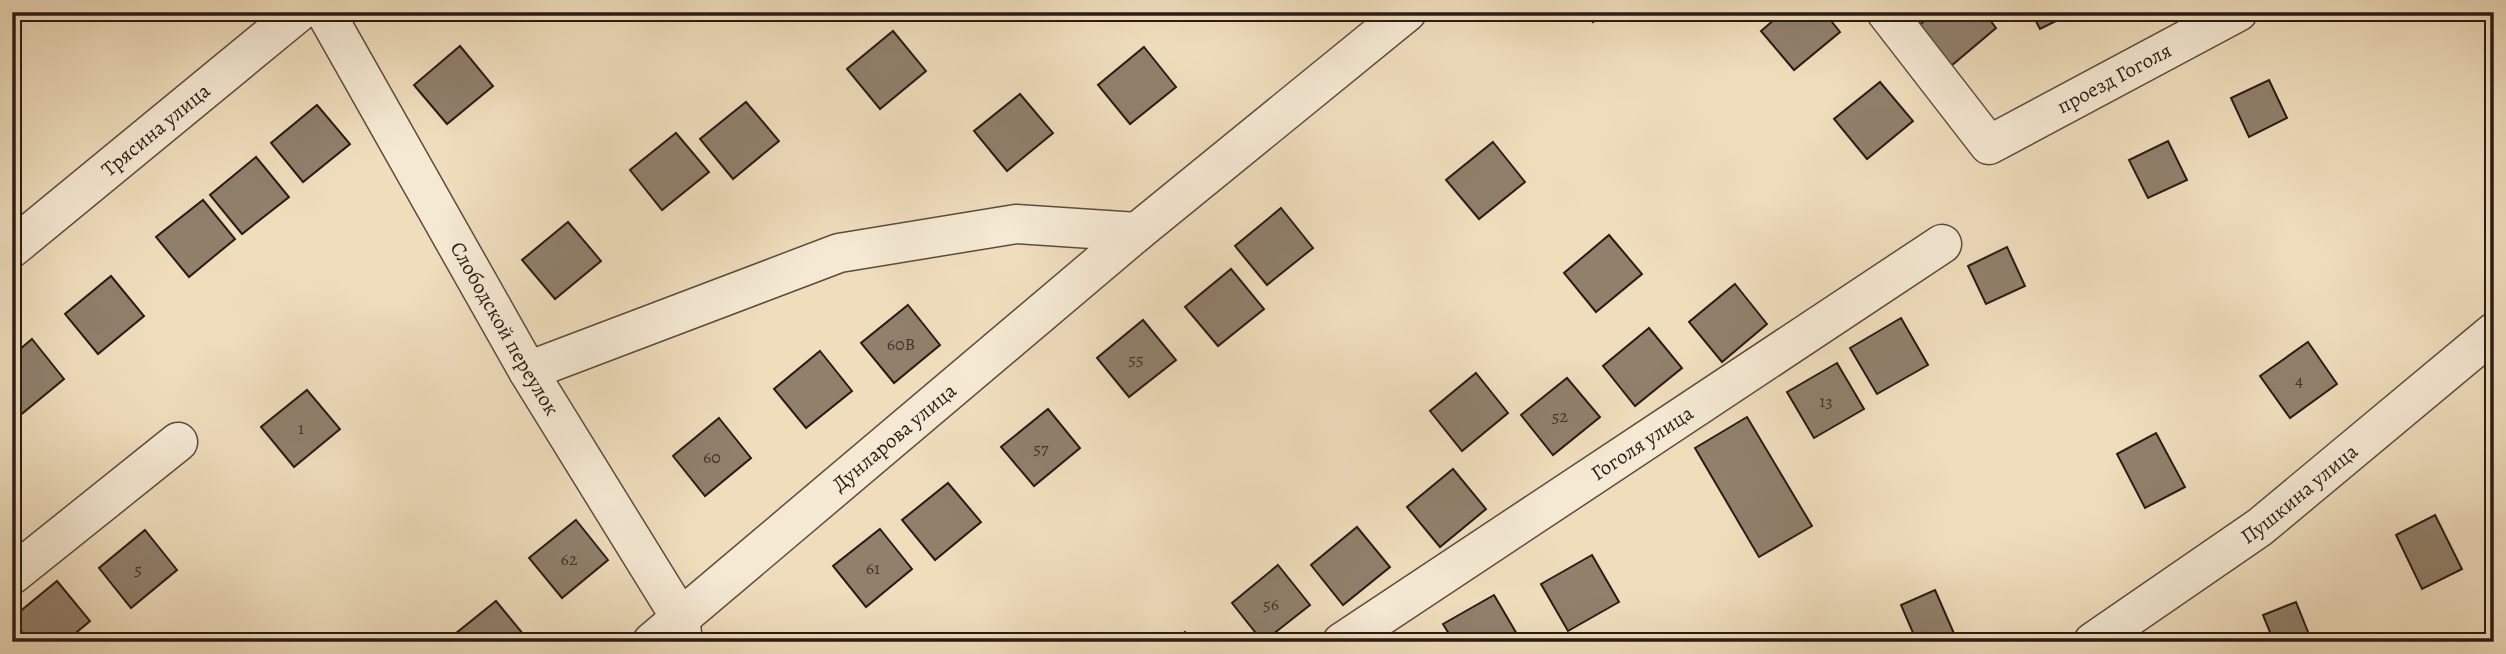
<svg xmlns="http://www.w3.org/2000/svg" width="2506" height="654" font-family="Alegreya,serif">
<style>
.building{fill:#90806c;stroke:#2a1b15;stroke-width:2}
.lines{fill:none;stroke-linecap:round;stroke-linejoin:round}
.minor-casing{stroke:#5b4c3f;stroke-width:41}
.tertiary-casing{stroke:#5b4c3f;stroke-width:41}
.minor{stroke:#f5e9d3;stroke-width:38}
.tertiary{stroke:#f5e9d3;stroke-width:38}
.labels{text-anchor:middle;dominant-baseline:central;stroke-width:7;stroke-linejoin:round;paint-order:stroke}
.number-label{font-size:18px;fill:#44342b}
.street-label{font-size:21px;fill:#2a1b15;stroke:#f5e9d3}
</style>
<rect width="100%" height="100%" fill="#efddbc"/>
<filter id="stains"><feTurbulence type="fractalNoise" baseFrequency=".00286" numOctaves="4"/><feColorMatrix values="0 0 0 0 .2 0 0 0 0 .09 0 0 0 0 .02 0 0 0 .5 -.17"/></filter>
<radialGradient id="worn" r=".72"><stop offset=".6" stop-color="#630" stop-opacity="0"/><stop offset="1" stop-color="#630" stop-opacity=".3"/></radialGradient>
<!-- building -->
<g class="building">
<path d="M1585,12h20l-12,10z"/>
<path d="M1783,12h41l16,20 -46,38 -33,-39z"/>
<path d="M1935,12h49l12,16 -45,38 -33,-40z"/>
<path d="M2031,12h43l-34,17z"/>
<path d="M893,31l33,40 -46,38 -33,-40z"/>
<path d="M460,46l33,40 -46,38 -33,-39z"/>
<path d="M1144,47l32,40 -46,37 -32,-39z"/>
<path d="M2269,80l18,38 -38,19 -18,-39z"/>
<path d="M1880,82l33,39 -46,38 -33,-40z"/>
<path d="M1020,94l33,39 -46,38 -33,-40z"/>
<path d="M746,102l33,39 -46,38 -33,-40z"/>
<path d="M317,105l33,39 -47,38 -32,-39z"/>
<path d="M676,133l33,39 -47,38 -32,-40z"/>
<path d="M2168,141l19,39 -39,18 -19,-38z"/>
<path d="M1493,142l32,40 -46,37 -33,-39z"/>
<path d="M256,157l33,40 -47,37 -32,-39z"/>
<path d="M203,200l32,39 -46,38 -33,-40z"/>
<path d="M1281,208l32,40 -46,37 -32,-39z"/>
<path d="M568,222l33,39 -46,38 -33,-39z"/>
<path d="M1609,235l33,39 -46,38 -32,-39z"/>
<path d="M2007,247l18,39 -39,18 -18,-38z"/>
<path d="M1231,269l33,40 -46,37 -33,-39z"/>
<path d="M111,276l33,40 -46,38 -33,-40z"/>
<path d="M1735,284l32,40 -45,38 -33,-40z"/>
<path d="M908,305l32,40 -46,38 -33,-40z"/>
<path d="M1901,318l27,47 -51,29 -27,-46z"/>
<path d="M1143,320l33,40 -47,37 -32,-39z"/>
<path d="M1649,328l33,40 -47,38 -32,-40z"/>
<path d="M32,339l32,40 -46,38 -6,-8v-53z"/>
<path d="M2308,342l29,42 -47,34 -30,-42z"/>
<path d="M820,351l32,40 -46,37 -32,-39z"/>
<path d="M1837,363l27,46 -50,29 -27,-46z"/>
<path d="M1476,373l32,40 -46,38 -32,-40z"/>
<path d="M1567,378l33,39 -47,38 -32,-40z"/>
<path d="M307,390l33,39 -46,38 -33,-40z"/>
<path d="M1048,409l32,39 -46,38 -33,-39z"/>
<path d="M1747,417l65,109 -53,31 -64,-109z"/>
<path d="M719,418l32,40 -46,38 -32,-40z"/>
<path d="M2156,433l29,54 -40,21 -28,-54z"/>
<path d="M1453,469l33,40 -46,38 -33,-40z"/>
<path d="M948,483l33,39 -46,38 -33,-40z"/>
<path d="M2435,515l27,54 -40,20 -26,-54z"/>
<path d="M576,520l32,40 -46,38 -33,-40z"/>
<path d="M1357,527l33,40 -47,38 -32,-40z"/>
<path d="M880,529l32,40 -46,38 -33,-41z"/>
<path d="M145,530l32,40 -46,38 -32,-40z"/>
<path d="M1592,555l27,47 -51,29 -27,-47z"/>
<path d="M1278,565l32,40 -47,37 -31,-39z"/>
<path d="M57,581l33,40 -25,21h-36l-17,-24z"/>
<path d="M1935,590l21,48 -9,4h-30l-16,-37z"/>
<path d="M1494,595l27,46 -67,1 -11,-18z"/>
<path d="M496,601l32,39 -75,2 -3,-4z"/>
<path d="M2296,602l16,40h-38l-11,-27z"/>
<path d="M1185,632l8,10h-20z"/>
</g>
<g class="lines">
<defs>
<g id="minor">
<path id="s1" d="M325,12l203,359 152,246 3,25"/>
<path id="s2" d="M1886,12l103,133 249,-133"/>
<path d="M528,371l311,-118 177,-29 121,8"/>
<path d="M12,575l166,-133"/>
<path id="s3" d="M1342,642l600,-398"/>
<path id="s4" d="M2093,642l167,-115 234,-195"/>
</g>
<g id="tertiary">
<path id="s5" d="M12,248l287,-236"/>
<path id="s6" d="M652,642l485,-410 270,-220"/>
</g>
</defs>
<!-- minor casing -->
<use href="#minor" class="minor-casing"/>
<!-- tertiary casing -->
<use href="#tertiary" class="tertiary-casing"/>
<!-- minor -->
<use href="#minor" class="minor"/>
<!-- tertiary -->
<use href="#tertiary" class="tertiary"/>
</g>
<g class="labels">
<!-- number labels -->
<g class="number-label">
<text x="901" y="344">60В</text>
<text x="1136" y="359">55</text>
<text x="2299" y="380">4</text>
<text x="1826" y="401">13</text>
<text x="1560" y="416">52</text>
<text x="301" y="428">1</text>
<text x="1041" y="448">57</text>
<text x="712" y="457">60</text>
<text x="569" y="559">62</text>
<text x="873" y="568">61</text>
<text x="138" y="569">5</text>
<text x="1271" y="604">56</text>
</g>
<!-- street labels -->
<g class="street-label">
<text stroke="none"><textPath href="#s2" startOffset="310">проезд Гоголя</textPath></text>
<text stroke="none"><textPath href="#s5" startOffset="186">Трясина улица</textPath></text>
<text stroke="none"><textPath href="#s1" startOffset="364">Слободской переулок</textPath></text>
<text stroke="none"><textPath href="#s6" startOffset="317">Дунларова улица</textPath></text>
<text stroke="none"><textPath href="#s3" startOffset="360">Гоголя улица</textPath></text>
<text stroke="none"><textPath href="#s4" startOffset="254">Пушкина улица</textPath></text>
</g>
</g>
<!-- margin -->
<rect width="2506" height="654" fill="none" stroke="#efddbc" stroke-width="42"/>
<rect x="14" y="14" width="2478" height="626" fill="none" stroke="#2a1b15" stroke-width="3.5"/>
<rect x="21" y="21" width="2464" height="612" fill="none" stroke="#2a1b15" stroke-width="2"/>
<rect width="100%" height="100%" filter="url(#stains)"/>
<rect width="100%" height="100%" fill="url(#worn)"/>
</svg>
